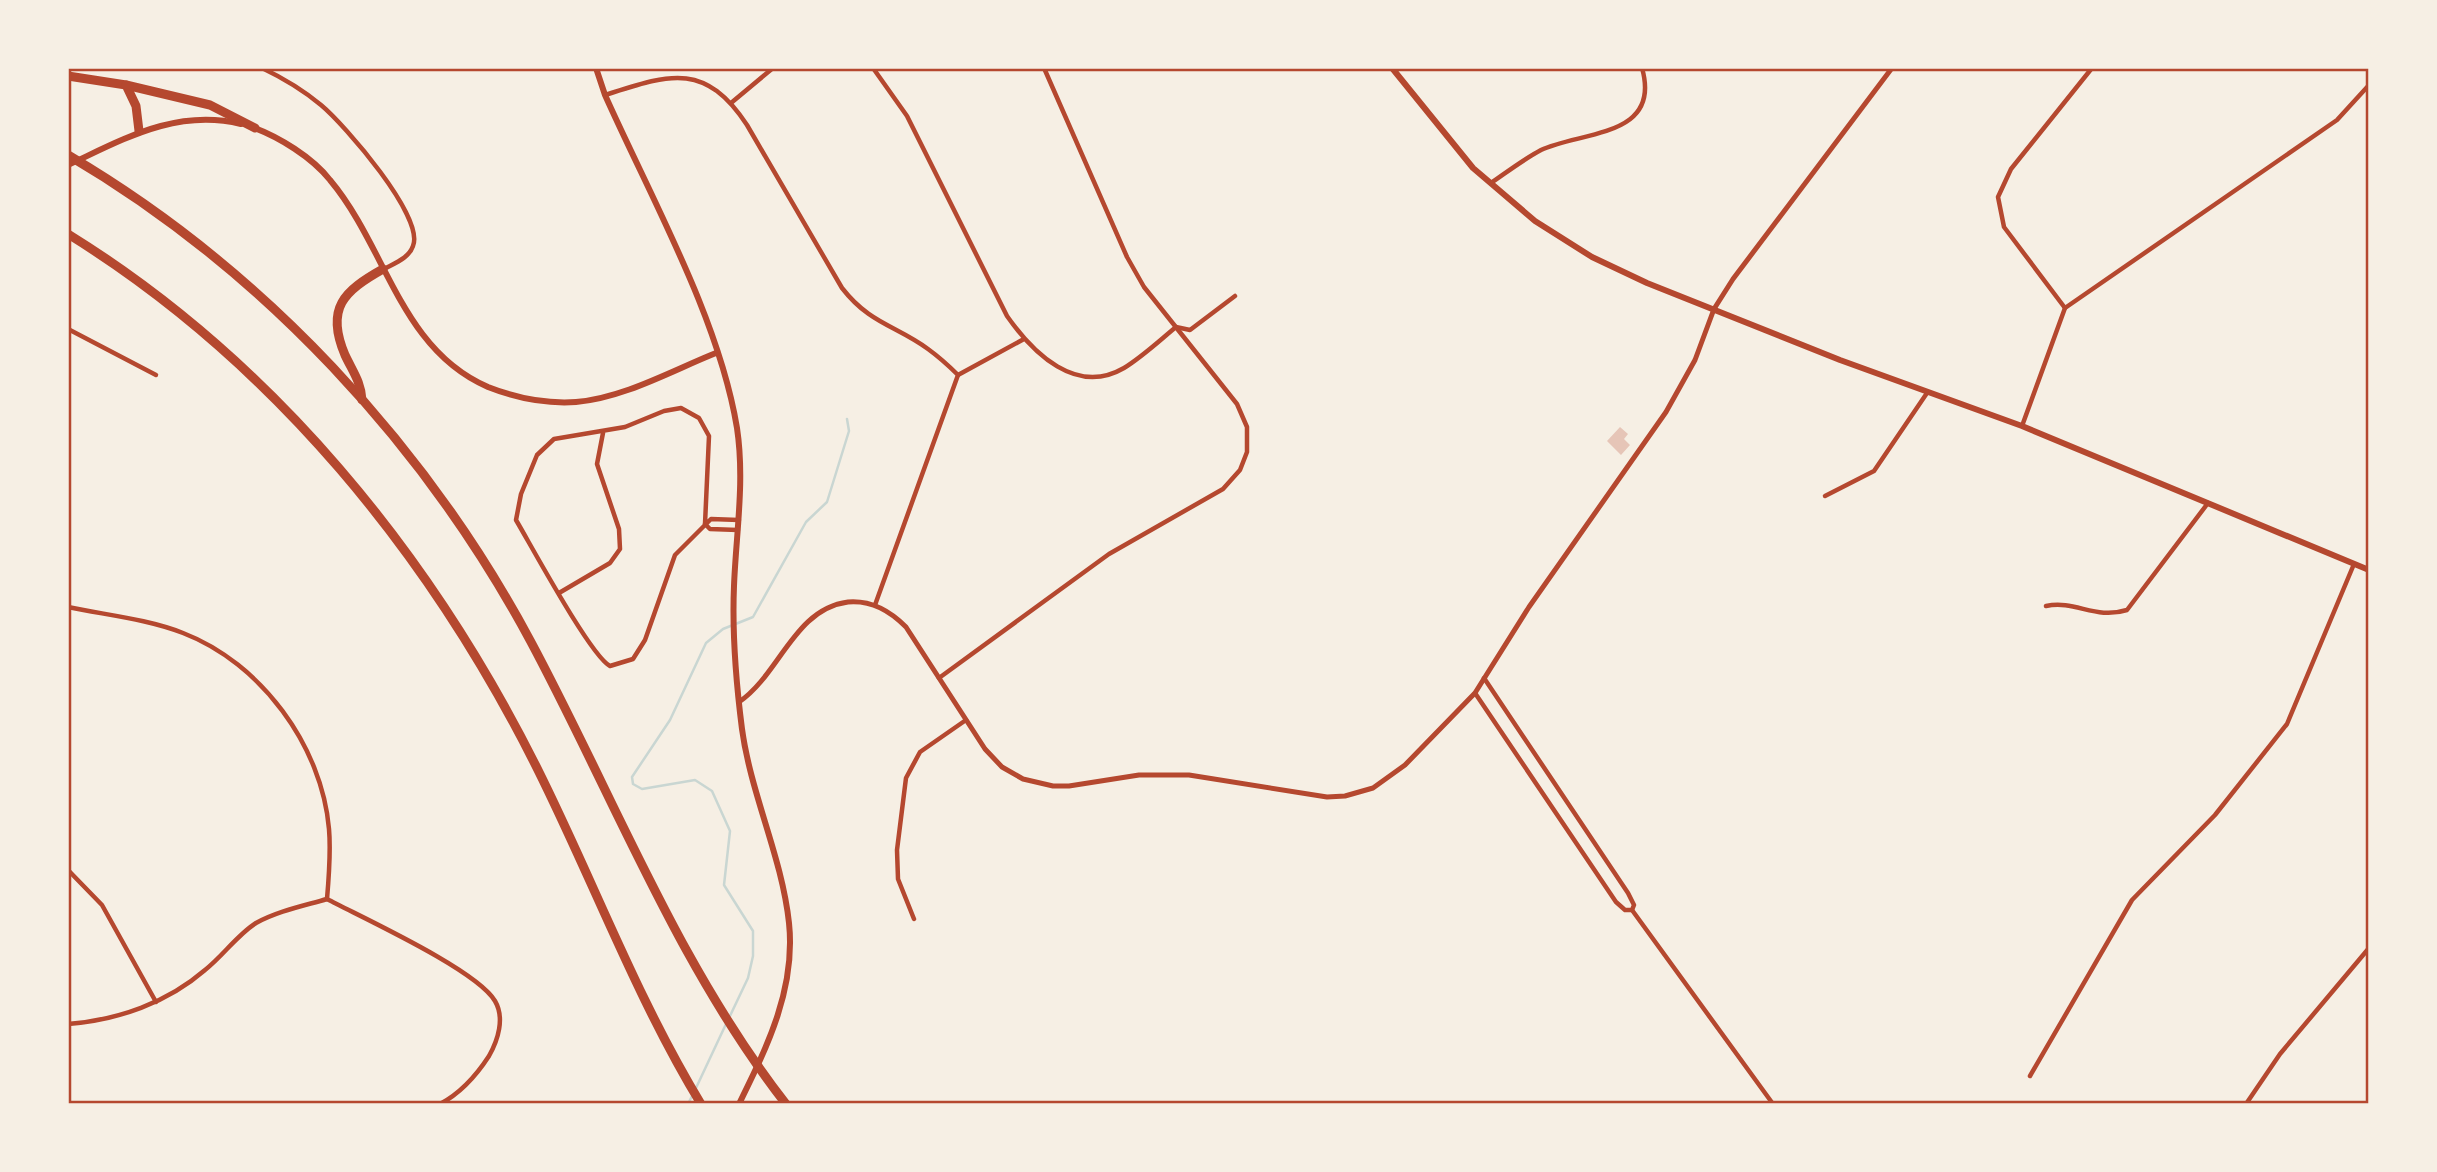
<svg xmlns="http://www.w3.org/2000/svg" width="2437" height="1172" font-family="Raleway,sans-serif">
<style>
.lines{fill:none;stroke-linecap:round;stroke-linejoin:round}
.stream{stroke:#c9d6d2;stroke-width:2.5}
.building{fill:#e6c5b7}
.minor{stroke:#b5482f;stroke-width:4.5}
.tertiary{stroke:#b5482f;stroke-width:5}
.secondary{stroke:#b5482f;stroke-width:6}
.motorway{stroke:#b5482f;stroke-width:9}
.neatline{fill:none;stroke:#b5482f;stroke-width:2.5}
</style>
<rect width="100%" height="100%" fill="#f6efe4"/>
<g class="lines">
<!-- stream -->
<g class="stream">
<path d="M729,1018l19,-40 5,-22v-25l-29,-46 6,-54 -18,-40 -17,-11 -53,9 -9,-5 -1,-7 38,-57 36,-77 17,-14 30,-12 53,-95 21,-20 22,-71 -2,-12"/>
<path d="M696,1088l30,-64"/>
<path d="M688,1104l5,-10"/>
</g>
</g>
<!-- building -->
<path class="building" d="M1620,427l8,7 -4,5 6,6 -9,10 -14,-14z"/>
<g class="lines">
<!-- minor -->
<g class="minor">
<path d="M262,68c21,10 41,22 59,37 23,19 104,112 92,141 -4,12 -18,17 -29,23"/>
<path d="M873,68l34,48 100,200c26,37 69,80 117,52 18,-11 35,-27 52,-41l14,3 45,-34"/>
<path d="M605,95c63,-20 99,-35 142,30l95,163c28,36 53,37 86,61 11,8 21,17 30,26l-83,230"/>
<path d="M731,103l42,-35"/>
<path d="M1491,183c16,-11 33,-24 50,-33 40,-19 121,-12 101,-82"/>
<path d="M2065,308l-61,-81 -6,-30 13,-28 81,-101"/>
<path d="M68,329l88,46"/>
<path d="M958,375l66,-36"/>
<path d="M2022,426l43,-118 272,-188 32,-35"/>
<path d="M1825,496l49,-25 53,-78"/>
<path d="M705,524l4,-88 -10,-18 -18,-10 -17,3 -39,16 -71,12 -17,16 -16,39 -5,26c16,27 74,135 94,146l23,-7 12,-19 30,-85 36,-36 28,1"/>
<path d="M705,524l5,5 28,1"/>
<path d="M559,593l51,-30 10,-14 -1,-20 -22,-65 6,-31"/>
<path d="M2046,606c30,-6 49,14 81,4l81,-107"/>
<path d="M68,607c38,8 79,12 115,26 78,30 139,113 146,196 2,23 0,47 -2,70"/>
<path d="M939,678l170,-124 114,-65 17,-19 7,-18v-25l-10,-23 -93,-117 -17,-30 -83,-189"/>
<path d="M1475,693l141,209 9,8h7l2,-5 -6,-12 -144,-215"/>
<path d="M68,870l34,35 54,97"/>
<path d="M1632,910l141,194"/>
<path d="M914,919l-16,-40 -1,-29 9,-72 14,-26 46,-32"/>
<path d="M68,1024c50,-4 99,-21 137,-54 18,-14 32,-35 51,-47 22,-12 47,-17 71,-24 36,19 150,71 168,102 10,17 3,39 -6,55 -13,20 -28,37 -49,48"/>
<path d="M2030,1076l102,-176 83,-85 72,-91 67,-160"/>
<path d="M2246,1104l34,-50 89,-106"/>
</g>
<!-- tertiary -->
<path class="tertiary" d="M739,702c41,-28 55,-93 109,-100 24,-2 42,9 58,25l79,122 17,18 21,12 30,7h16l70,-11h50l138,22 18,-1 28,-8 32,-23 70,-72 54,-86 137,-195 29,-52 19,-51 19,-30 159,-211"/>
<!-- secondary -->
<g class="secondary">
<path d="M596,68l9,27c46,103 114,223 132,333 8,53 -1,106 -3,158 -2,47 2,96 8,143 9,66 40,128 47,194 7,66 -22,124 -50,181"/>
<path d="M1392,68l81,100 62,53 57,36 55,26 193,77 182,66 347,144"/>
<path d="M252,127c27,10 60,30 78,53 57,68 70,169 158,207 28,11 58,17 88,15 48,-4 97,-32 140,-49"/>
<path d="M68,165c56,-26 109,-57 173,-41"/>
</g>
<!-- motorway -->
<g class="motorway">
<path d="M68,76l58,9 10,21 3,25"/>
<path d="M126,85l84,20 45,23"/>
<path d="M68,155c194,114 357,289 463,487 83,155 146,322 255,462"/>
<path d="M68,234c205,127 362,320 469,534 56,112 99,229 164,336"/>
<path d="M362,400c-1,-18 -9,-28 -17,-45 -20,-47 -1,-64 38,-86"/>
</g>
</g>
<!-- border -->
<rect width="2437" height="1172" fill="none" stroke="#f6efe4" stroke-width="140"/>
<rect x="70" y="70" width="2297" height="1032" class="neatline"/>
</svg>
